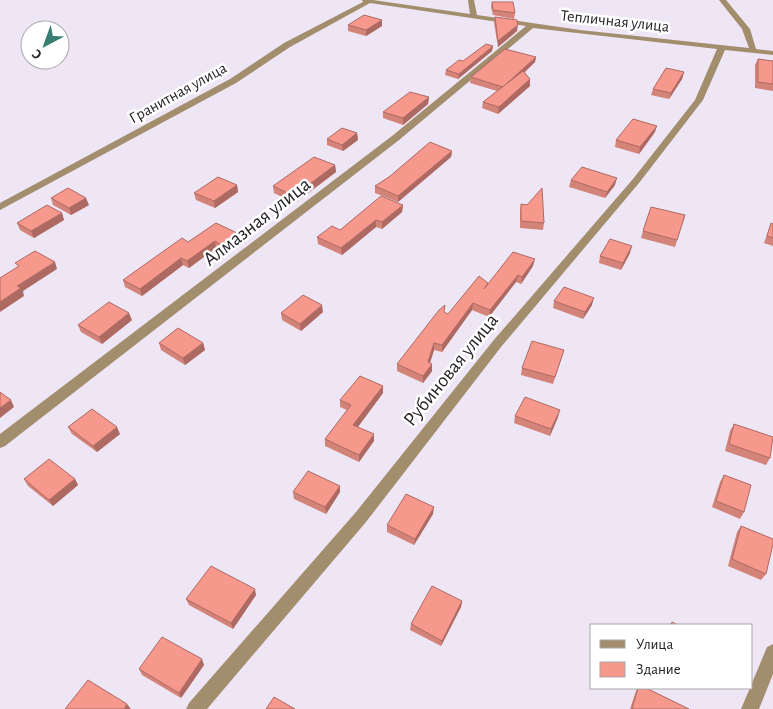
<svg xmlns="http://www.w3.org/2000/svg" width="773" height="709" font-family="'Alegreya Sans',sans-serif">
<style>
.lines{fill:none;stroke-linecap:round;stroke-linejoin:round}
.street{fill:#a28d6c;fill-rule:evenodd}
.wall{fill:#d48379}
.shaded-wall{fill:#ad6a63}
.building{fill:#f7988d;stroke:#ad6a63}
.labels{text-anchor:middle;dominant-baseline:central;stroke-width:5;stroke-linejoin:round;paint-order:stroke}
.far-street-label{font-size:16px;fill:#262228;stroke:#fff}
.street-label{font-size:20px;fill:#262228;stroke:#fff}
</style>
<rect width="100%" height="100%" fill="#eee5f5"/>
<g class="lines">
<!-- street -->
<g class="street">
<path d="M362,0h11l97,14 -2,-14h6l3,15 103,15 169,18 -7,-19 -23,-29h7l24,29 6,20 17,2v4l-48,-5 -22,50 -64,83 -138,164 -135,175 -159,187h-21l3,-6 167,-191 137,-171 140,-162 62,-79 22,-51 -184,-21 -134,112 -394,306 -5,2v-14l392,-298 134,-110 -156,-23 -80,44 -54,36 -236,127v-7l230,-124 54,-36 79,-41z"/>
<path d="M773,644v30l-14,35h-18l9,-21h2v-5l15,-36z"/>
</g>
</g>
<!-- wall -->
<g class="wall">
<path d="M492,2l23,11 -1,6 -21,-4 -2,-8z"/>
<path d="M495,17l22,14 -19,16 -4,-24z"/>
<path d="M382,20v6l-16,10 -18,-5v-6z"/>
<path d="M493,46l-1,5 -34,28 -13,-4 1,-5z"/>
<path d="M536,57l-1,5 -10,10 5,14 -32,28 -16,-6 1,-6 14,-11 -27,-8 1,-6z"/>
<path d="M758,59l15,2v30l-18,-3v-23z"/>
<path d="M684,72l-2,7 -13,20 -18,-4 2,-6z"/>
<path d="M429,97l-1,7 -25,21 -20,-7v-6z"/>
<path d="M655,132l-16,22 -24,-7 1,-7z"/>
<path d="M357,133l1,7 -15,11 -16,-6v-6z"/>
<path d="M452,151l-1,6 -53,45 -23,-9v-7l14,-9z"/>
<path d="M335,165l1,7 -41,31 -21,-10 -1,-7z"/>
<path d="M571,180l44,5 -10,13 -36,-11z"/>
<path d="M237,185l1,7 -23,16 -19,-8 -2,-7z"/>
<path d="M51,198l38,7 -18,10 -18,-10z"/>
<path d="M521,204l23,19 -1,7 -23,-2v-17z"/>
<path d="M403,205l-1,7 -20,17 -6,-2 -34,28 -24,-11 -1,-7 23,-7z"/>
<path d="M62,213l2,7 -30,18 -14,-8 -3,-7z"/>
<path d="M685,215l-10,32 -34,-9 2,-7z"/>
<path d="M771,223l2,1v22l-9,-3z"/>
<path d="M237,233l2,7 -16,12 -7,-4 -27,20 -6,-3 -41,31 -17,-9 -2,-7 65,-38z"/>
<path d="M630,253l-9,17 -22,-7 1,-7z"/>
<path d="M533,266l-12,18 -5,-2 -27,35 -17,-7 -30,42 -8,-2 -4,13 2,1v7l-9,12 -26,-12v-7l51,-50 40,-29z"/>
<path d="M554,301l38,4 -9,14 -30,-11z"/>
<path d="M323,312l-22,19 -19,-11 -1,-7z"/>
<path d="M132,320l-30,24 -21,-12 -3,-7z"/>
<path d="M159,343h44l2,7 -20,15 -24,-15z"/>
<path d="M564,350l-11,34 -32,-9 1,-7z"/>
<path d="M383,393l-25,34 16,14 -15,21 -34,-16v-7l22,-29 -7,-3v-7z"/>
<path d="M515,416l43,1 -8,19 -36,-13z"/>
<path d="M734,424l36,34 -4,7 -41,-14 5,-20z"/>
<path d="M68,427l52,7 -23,18 -25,-18z"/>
<path d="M724,475l20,37 -4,7 -28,-12 8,-25z"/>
<path d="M24,479h51l3,6 -25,21 -25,-20z"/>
<path d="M340,486v6l-14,22 -32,-15 -1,-7z"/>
<path d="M433,514l-19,31 -27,-13v-7z"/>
<path d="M741,526l25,48 -5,6 -33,-14 9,-34z"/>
<path d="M256,595l-23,34 -44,-24 -3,-6z"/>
<path d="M462,601l-1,6 -20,39 -31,-16 1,-6z"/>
<path d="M204,665l-23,33 -39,-23 -3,-6z"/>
<path d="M637,688h9l43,21h-59z"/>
</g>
<!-- shaded-wall -->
<g class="shaded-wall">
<path d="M382,20v6l-16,10v-6z"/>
<path d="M518,25l-1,6 -19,16v-6z"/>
<path d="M493,46l-1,5 -34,28 1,-5z"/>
<path d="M536,57l-1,5 -32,30v-5z"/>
<path d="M684,72l-2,7 -13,20 2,-6z"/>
<path d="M530,79v7l-32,28 1,-7z"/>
<path d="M429,97l-1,7 -25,21v-7z"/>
<path d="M657,126l-2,6 -16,22 1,-7z"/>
<path d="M357,133l1,7 -15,11 -1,-6z"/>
<path d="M452,151l-1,6 -53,45v-6z"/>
<path d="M335,165l1,7 -41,31 -1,-7z"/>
<path d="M617,178l-2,7 -10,13 2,-6z"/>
<path d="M237,185l1,7 -23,16 -1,-7z"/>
<path d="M86,198l3,7 -18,10 -2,-7z"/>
<path d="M403,205l-1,7 -20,17v-7z"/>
<path d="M62,213l2,7 -30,18 -3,-7z"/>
<path d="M376,220v7l-34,28 -1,-7z"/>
<path d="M237,233l2,7 -16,12 -2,-7z"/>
<path d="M215,241l1,7 -27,20 -2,-7z"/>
<path d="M632,246l-2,7 -9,17 2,-7z"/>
<path d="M181,258l2,7 -41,31 -2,-7z"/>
<path d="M535,259l-2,7 -12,18 1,-7z"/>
<path d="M55,262l2,7 -34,22 1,5 -24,16v-10l17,-16z"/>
<path d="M518,275l-2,7 -27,35 1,-7z"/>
<path d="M594,298l-2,7 -9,14 2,-7z"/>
<path d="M473,303l-1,7 -30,42v-7z"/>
<path d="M322,305l1,7 -22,19 -1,-7z"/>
<path d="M129,313l3,7 -30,24 -3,-7z"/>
<path d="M203,343l2,7 -20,15 -2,-7z"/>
<path d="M434,343v7l-6,19v-7z"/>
<path d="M432,364v7l-9,12v-7z"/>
<path d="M383,386v7l-29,39 -1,-7z"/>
<path d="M11,400l3,7 -14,11v-10z"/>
<path d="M560,410l-2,7 -8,19 1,-7z"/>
<path d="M117,427l3,7 -23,18 -4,-6z"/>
<path d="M374,434v7l-15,21v-7z"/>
<path d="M75,479l3,6 -25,21 -4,-6z"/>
<path d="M340,486v6l-14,22 -1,-7z"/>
<path d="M434,507l-1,7 -19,31 1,-6z"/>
<path d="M255,589l1,6 -23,34 -2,-6z"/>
<path d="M462,601l-1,6 -20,39 1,-5z"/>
<path d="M202,659l2,6 -23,33 -2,-5z"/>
<path d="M127,704l4,5h-7z"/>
</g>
<!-- building -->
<g class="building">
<path d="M492,2h21l2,11 -22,-3z"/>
<path d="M364,15l18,5 -16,10 -18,-5z"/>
<path d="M495,17l22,3 1,5 -20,16z"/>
<path d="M486,44l7,2 -34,28 -13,-4 13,-10 4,1z"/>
<path d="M505,49l31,8 -33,30 -32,-10z"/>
<path d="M758,59l15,2v23l-15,-2z"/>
<path d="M666,68l18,4 -13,21 -18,-4z"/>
<path d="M523,71l7,8 -31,28 -16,-5z"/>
<path d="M410,92l19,5 -26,21 -20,-6z"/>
<path d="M633,119l24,7 -17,21 -24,-7z"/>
<path d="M342,128l15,5 -15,12 -15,-6z"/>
<path d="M430,142l22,9 -54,45 -23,-10 14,-9z"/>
<path d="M314,157l21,8 -41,31 -21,-10z"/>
<path d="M582,167l35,11 -10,14 -36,-12z"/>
<path d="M218,177l19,8 -23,16 -20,-8z"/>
<path d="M68,188l18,10 -17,10 -18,-10z"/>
<path d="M542,188l2,35 -23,-2v-17l6,1z"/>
<path d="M381,196l22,9 -21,17 -6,-2 -35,28 -24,-11 15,-11 8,4z"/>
<path d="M47,205l15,8 -31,18 -14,-8z"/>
<path d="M651,207l34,8 -8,25 -34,-9z"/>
<path d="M216,223l21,10 -16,12 -6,-4 -28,20 -6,-3 -41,31 -17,-9 59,-42 6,4z"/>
<path d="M771,223l2,1v14l-6,-2z"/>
<path d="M610,239l22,7 -9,17 -23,-7z"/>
<path d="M35,251l20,11 -38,24 4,2 -21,14v-24l19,-12 -4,-3z"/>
<path d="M513,252l22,7 -13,18 -4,-2 -28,35 -17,-7 -31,42 -8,-2 -6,19 4,2 -9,12 -26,-12 42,-54 6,-5 -1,7 4,2 31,-38 9,7 -4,6z"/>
<path d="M564,287l30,11 -9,14 -31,-11z"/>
<path d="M303,295l19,10 -22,19 -19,-11z"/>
<path d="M109,302l20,11 -30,24 -21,-12z"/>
<path d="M178,328l25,15 -20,15 -24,-15z"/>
<path d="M532,341l32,9 -9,27 -33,-9z"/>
<path d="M360,376l23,10 -30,39 21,9 -15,21 -34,-16 26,-34 -11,-5z"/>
<path d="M0,392l11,8 -11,8z"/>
<path d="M525,397l35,13 -9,19 -36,-13z"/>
<path d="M92,409l25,18 -24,19 -25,-19z"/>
<path d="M734,424l39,13 -3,21 -41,-14z"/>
<path d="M49,459l26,20 -26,21 -25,-21z"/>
<path d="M308,471l32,15 -15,21 -32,-15z"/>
<path d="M724,475l27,10 -7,27 -28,-11z"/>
<path d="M406,494l28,13 -19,32 -28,-14z"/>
<path d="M741,526l32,13v5l-7,30 -34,-15z"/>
<path d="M211,566l44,23 -24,34 -45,-24z"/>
<path d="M432,586l30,15 -20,40 -31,-17z"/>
<path d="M672,622l6,3h-7z"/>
<path d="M162,637l40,22 -23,34 -40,-24z"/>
<path d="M88,680l39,24 -3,5h-59z"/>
<path d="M638,688h8l43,21h-57z"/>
<path d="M274,697l21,12h-29z"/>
</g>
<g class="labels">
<!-- far-street labels -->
<g class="far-street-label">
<text transform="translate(615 21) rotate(6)">Тепличная улица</text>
<text transform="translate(178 93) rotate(-29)">Гранитная улица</text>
</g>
<!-- street labels -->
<g class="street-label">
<text transform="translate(257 222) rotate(-38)">Алмазная улица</text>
<text transform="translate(451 370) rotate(-51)">Рубиновая улица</text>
</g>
</g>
<!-- legend -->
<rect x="590" y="624" width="162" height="65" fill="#ffffff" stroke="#a8a7a9"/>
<rect x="600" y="640" width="25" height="8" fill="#a28d6c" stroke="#a8a7a9"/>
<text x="636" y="649" font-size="15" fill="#262228">Улица</text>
<rect x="600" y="662" width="25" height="15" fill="#f7988d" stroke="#a8a7a9"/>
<text x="636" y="674" font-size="15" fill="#262228">Здание</text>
<!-- north arrow -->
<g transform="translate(45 45) rotate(221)"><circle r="24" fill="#ffffff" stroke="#a8a7a9"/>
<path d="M0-4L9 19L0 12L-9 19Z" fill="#377d72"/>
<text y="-8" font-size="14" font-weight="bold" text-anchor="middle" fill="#262228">С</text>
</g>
</svg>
